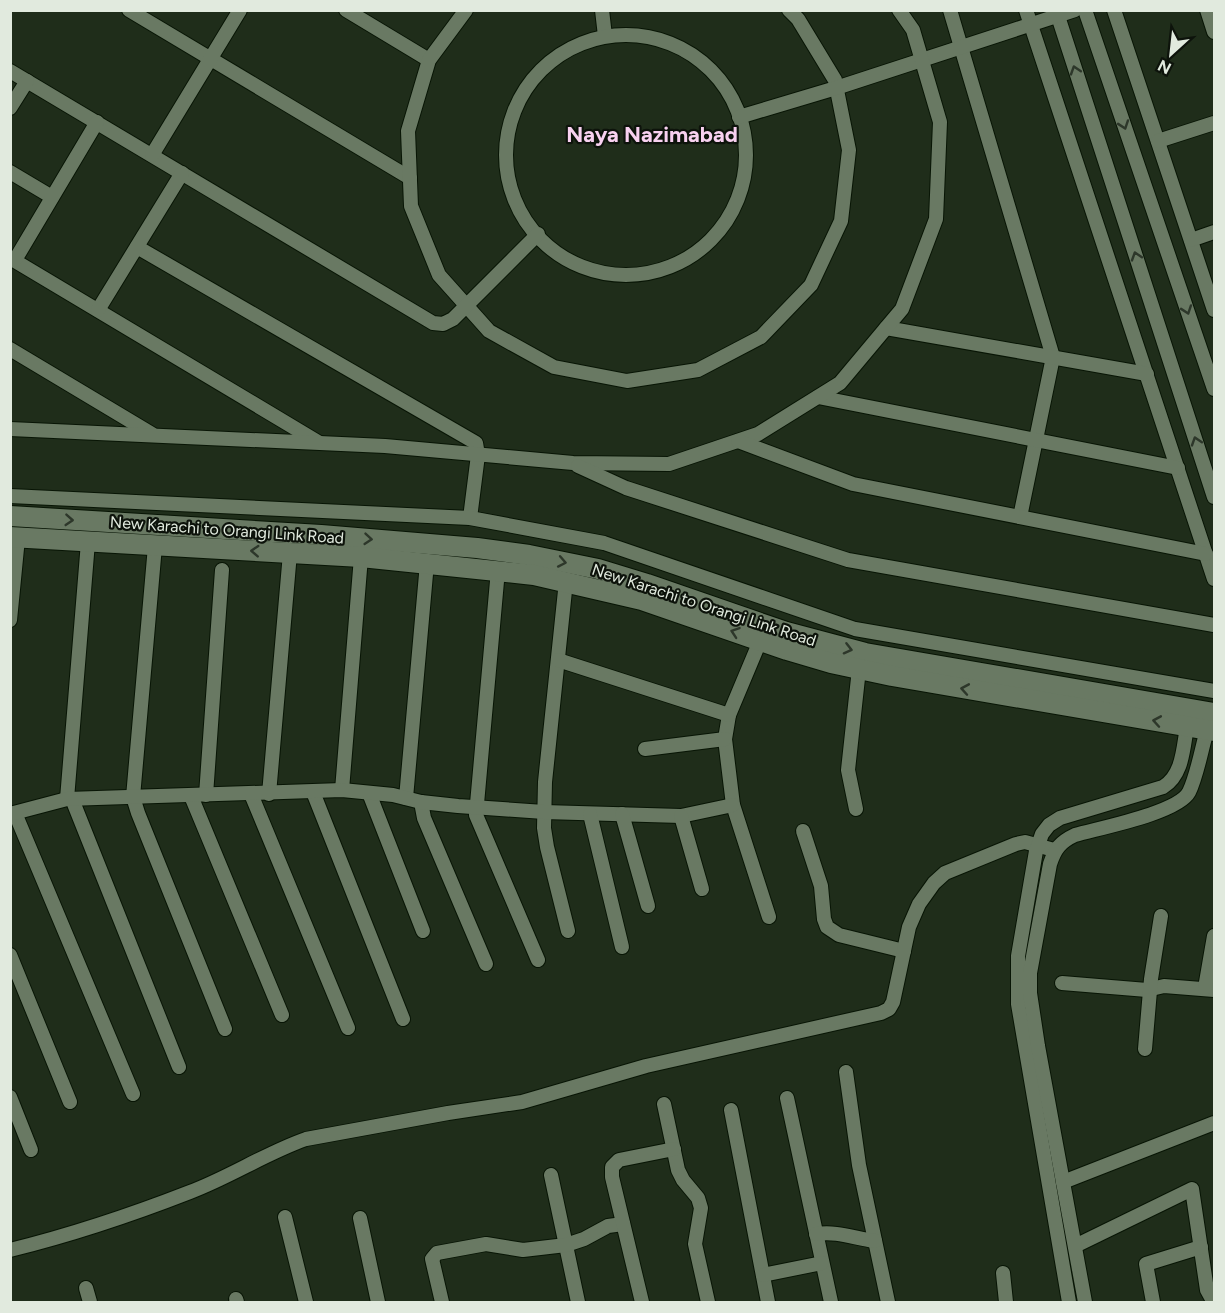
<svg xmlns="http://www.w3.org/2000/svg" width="1225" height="1313" font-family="Figtree,sans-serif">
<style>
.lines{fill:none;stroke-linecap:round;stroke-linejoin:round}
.street-casing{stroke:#081505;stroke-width:16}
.secondary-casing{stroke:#081505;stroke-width:22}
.street{stroke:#697963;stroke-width:14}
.secondary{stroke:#697963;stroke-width:20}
.oneway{stroke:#2d372a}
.labels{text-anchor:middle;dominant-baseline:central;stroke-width:4.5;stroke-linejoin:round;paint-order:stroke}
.street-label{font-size:16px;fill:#e1eade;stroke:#0d130b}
.district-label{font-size:22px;font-weight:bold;fill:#f8d1f0;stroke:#0d130b}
</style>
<rect width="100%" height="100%" fill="#1f2d1a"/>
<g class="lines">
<defs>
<g id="street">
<path d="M129,10l281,168"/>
<path d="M346,10l83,50"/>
<path d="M466,10l-37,50 -21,71 3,75 28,69 50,56 65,36 73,14 71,-11 63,-33 50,-52 30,-64 8,-71 -14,-70 -37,-61 -9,-9"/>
<path d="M602,10l3,26"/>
<path d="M950,10l103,347 -33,160"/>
<path d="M1026,10l188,569"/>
<path d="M1056,10l158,487"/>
<path d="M1085,10l129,379"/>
<path d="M1114,10l100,300"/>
<path d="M1207,10l7,22"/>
<circle cx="626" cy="155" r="120"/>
<path d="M10,71l423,252 10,1 10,-5 85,-85"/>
<path d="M10,108l17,-27"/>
<path d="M739,117l97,-29 239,-78"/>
<path d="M1158,141l56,-18"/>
<path d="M152,155l88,-145"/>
<path d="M10,172l42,25"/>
<path d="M1191,240l23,-8"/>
<path d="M137,247l339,196 2,12 -8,63"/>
<path d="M10,258l308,184"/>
<path d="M15,260l82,-138"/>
<path d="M98,310l84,-137"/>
<path d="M886,328l261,46"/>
<path d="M10,349l142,85"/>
<path d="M818,397l360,71"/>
<path d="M10,429l375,17 188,17 96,1 89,-30 82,-51 46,-55 16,-19 34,-90 4,-97 -27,-92 -14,-20"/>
<path d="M738,441l115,43 353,70"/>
<path d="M578,466l48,22 222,72 366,65"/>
<path d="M10,496l460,22 134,25 251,86 359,62"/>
<path d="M155,546l-22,251 5,16 87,216"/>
<path d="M498,570l-22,245 62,145"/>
<path d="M566,581l-21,201 -1,46 3,19 21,84"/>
<path d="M10,620l8,-82"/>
<path d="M760,641l-31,74 -4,24 8,66 36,112"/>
<path d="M558,660l171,55"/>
<path d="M645,749l80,-10"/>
<path d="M342,790l19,-233"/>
<path d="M313,792l90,227"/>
<path d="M369,793l54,138"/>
<path d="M251,794l97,234"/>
<path d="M269,794l21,-241"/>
<path d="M206,795l16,-225"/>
<path d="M191,796l91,219"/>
<path d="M406,798l21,-235"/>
<path d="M67,799l21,-257"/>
<path d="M72,799l107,268"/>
<path d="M421,802l3,16 62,146"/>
<path d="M856,809l-8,-39 11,-101"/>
<path d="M15,813l118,281"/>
<path d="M10,814l57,-15 275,-9 51,5 28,7 37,4 86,6 137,4 52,-11"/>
<path d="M590,814l32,133"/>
<path d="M622,814l26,92"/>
<path d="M681,816l21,73"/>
<path d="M803,831l18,55 3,33 3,8 12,8 65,16"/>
<path d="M10,955l60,147"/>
<path d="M1062,983l85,7 17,-4 50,4"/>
<path d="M1205,988l9,-52"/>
<path d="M1145,1049l6,-70 10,-63"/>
<path d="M846,1072l13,93 29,137"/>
<path d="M10,1097l21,53"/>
<path d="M787,1098l44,204"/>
<path d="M664,1104l14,66 5,10 15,18 3,10 -6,36 13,58"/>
<path d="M731,1110l37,192"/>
<path d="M551,1175l27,127"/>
<path d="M1063,1182l151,-59"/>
<path d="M285,1217l21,85"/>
<path d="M360,1218l18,84"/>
<path d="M816,1234c22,-3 37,4 59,7"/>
<path d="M1075,1246l117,-57 15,101 6,11"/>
<path d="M10,1250c61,-15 121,-35 180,-58 40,-15 76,-39 116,-53l142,-26 74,-11 124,-36 235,-53 8,-4 4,-7 16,-75 10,-23 15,-21 11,-10 71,-29 9,-2 29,8"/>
<path d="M1003,1273l3,29"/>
<path d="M763,1275l59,-12"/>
<path d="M86,1288l4,14"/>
<path d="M236,1299l1,3"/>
<path d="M442,1302l-10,-43 5,-6 49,-9 37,6 43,-5 18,-6 24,-13 15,-2"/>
<path d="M642,1302l-30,-125v-10l7,-7 55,-11"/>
<path d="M1069,1302l-51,-298v-48l18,-105 6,-17 7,-9 11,-7 103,-31c20,-12 20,-39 24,-60"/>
<path d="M1085,1302l-47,-256 -8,-53v-20l20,-109c5,-15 10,-22 25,-29 24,-7 103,-22 114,-43 8,-16 13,-45 18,-62"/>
<path d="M1153,1302l-7,-38 55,-17"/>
</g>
<g id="secondary">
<path d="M10,516l311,19 156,13 52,7 69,14 49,15 139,48 79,21 349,60"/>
<path d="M10,537l351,20 173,18 108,25 145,50 44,13 61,13 322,55"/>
</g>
</defs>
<!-- street casing -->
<use href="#street" class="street-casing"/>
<!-- secondary casing -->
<use href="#secondary" class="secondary-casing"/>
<!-- street -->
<use href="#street" class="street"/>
<!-- secondary -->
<use href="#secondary" class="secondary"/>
</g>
<!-- one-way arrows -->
<defs><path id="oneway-chevron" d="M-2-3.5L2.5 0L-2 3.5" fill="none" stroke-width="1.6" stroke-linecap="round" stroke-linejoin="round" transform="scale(1.5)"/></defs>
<g class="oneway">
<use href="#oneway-chevron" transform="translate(1075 70) rotate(-108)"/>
<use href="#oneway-chevron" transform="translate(1124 125) rotate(71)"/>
<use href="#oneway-chevron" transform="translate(1136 256) rotate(-108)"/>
<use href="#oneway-chevron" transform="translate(1187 310) rotate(71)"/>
<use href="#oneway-chevron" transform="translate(1196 441) rotate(-108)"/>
<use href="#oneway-chevron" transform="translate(69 520) rotate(4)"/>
<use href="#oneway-chevron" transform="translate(368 539) rotate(5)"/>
<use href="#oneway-chevron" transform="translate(255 551) rotate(-177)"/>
<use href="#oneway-chevron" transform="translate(562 562) rotate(11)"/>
<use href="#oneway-chevron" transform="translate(735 632) rotate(-161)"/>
<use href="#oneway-chevron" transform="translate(848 649) rotate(14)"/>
<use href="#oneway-chevron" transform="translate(965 689) rotate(-170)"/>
<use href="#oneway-chevron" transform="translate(1157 721) rotate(-170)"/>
</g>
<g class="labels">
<!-- street labels -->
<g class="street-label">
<text transform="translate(227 530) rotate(4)">New Karachi to Orangi Link Road</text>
<text transform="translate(704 605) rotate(18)">New Karachi to Orangi Link Road</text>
</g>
<!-- district labels -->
<g class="district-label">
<text x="652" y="134">Naya Nazimabad</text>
</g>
</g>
<!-- border -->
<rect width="1225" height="1313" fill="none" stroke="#e1eade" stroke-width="24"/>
<!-- north arrow -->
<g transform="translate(1171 54) rotate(207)" stroke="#0d130b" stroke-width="4.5" paint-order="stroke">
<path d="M0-4.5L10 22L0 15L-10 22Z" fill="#e1eade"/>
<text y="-9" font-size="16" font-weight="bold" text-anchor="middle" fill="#e1eade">N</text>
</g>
</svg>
